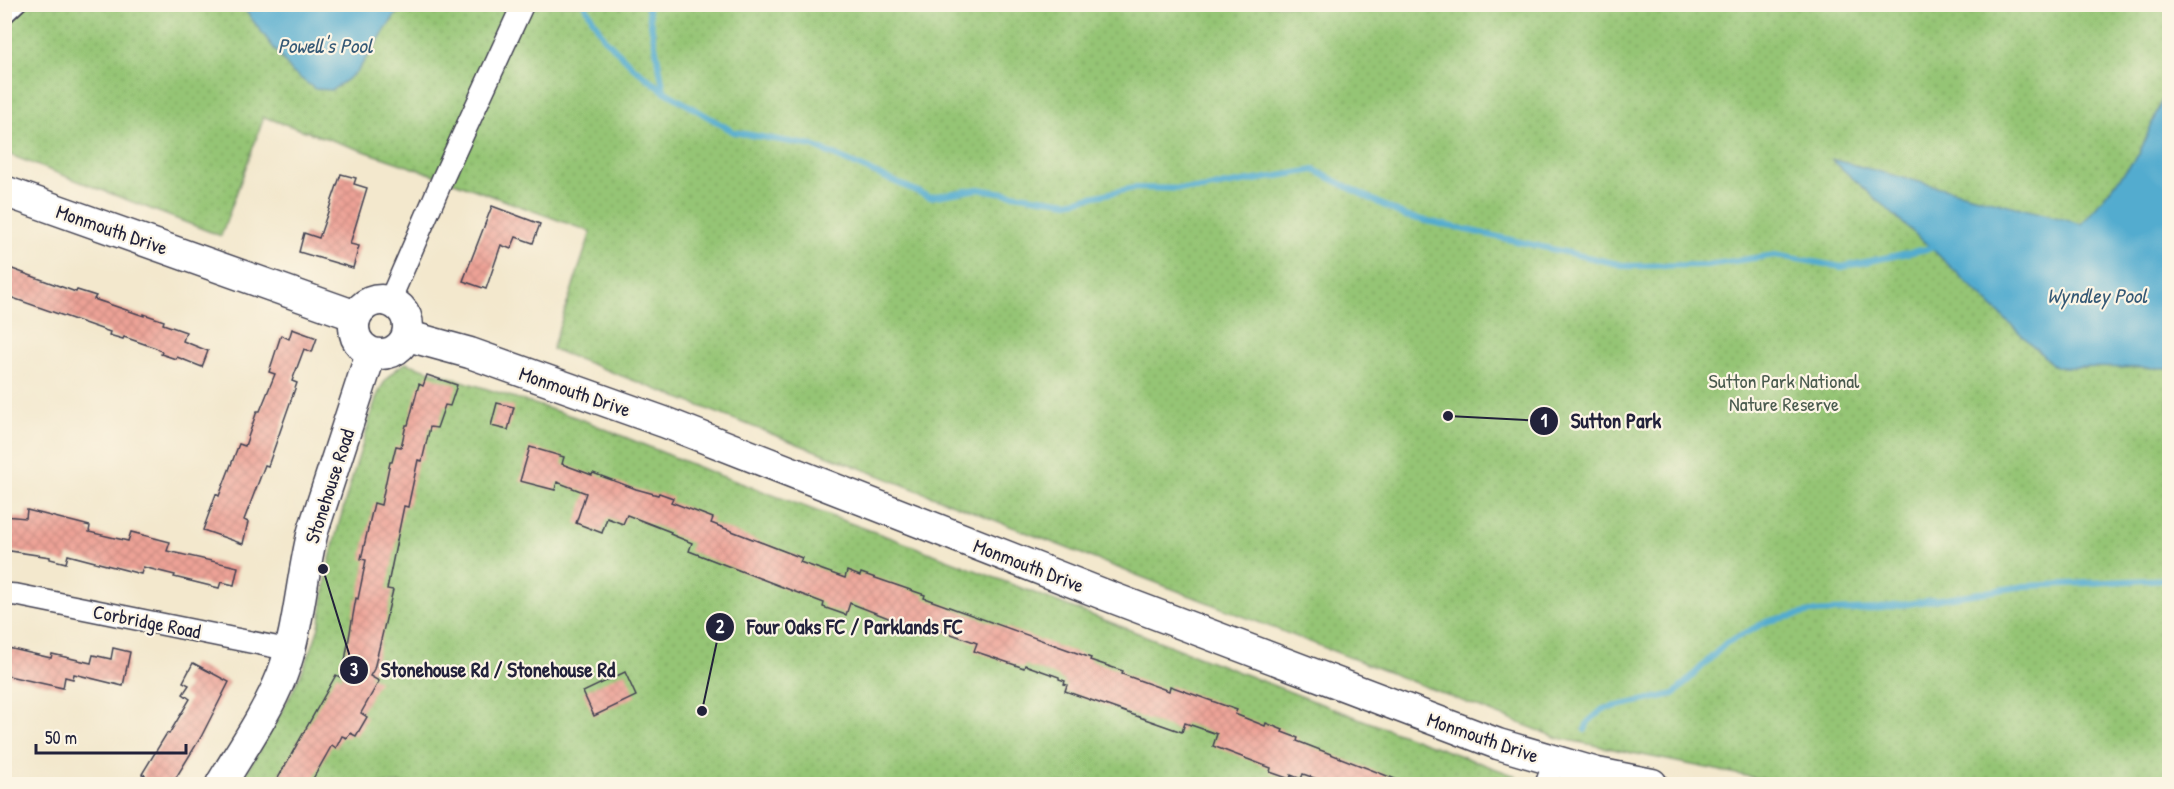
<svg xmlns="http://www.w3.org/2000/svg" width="2174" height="789" font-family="'Patrick Hand',sans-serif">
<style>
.park{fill:url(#park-dots);stroke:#5c7458;stroke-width:1.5}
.water{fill:#52accf;stroke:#3a6785;stroke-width:1.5}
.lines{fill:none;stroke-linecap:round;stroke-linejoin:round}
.stream{stroke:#52accf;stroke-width:6}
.building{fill:url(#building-cross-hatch)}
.lane-casing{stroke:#414051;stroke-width:14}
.street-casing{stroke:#414051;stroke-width:24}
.secondary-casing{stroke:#414051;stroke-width:33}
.lane{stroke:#fff;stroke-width:10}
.street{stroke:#fff;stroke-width:21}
.secondary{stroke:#fff;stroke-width:30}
.labels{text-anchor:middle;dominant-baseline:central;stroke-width:4.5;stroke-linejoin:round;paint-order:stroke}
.street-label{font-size:20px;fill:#22223b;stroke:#fcf5e5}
.park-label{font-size:20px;fill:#4a5b4f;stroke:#fcf5e5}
.water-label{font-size:21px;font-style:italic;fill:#355976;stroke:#fcf5e5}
.leader{fill:none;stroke:#22223b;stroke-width:2}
.callout-dot{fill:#22223b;stroke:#fcf5e5;stroke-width:2}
.mark-label{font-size:18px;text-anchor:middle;font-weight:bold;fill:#fff}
.callout-label{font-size:21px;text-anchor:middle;font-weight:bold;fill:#22223b;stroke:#fcf5e5;stroke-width:4.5;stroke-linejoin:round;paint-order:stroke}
</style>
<defs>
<pattern id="park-dots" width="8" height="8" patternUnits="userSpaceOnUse" patternTransform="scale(1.5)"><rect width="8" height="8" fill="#95c574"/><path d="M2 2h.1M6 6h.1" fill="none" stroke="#80a965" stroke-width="1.8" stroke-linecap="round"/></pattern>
<pattern id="building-cross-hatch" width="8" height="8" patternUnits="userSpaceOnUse" patternTransform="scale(1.5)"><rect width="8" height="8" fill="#eda296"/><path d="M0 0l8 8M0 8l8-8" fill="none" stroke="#cb8b82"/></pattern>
</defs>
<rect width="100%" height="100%" fill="#fcf5e5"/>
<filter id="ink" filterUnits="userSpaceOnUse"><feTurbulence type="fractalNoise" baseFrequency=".0167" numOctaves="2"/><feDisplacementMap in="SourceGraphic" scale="12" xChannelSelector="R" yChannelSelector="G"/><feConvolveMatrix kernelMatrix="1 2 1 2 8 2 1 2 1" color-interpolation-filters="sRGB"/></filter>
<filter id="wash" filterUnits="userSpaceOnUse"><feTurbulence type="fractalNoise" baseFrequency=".008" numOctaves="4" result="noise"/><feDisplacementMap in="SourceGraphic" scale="24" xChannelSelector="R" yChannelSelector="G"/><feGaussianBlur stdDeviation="1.35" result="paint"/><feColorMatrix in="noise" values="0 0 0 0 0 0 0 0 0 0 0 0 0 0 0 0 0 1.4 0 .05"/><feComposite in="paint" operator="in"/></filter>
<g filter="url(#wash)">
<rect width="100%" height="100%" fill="#f3e8cd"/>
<!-- park -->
<g class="park">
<path d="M4,5h2165v779h-383l-228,-46 -1006,-389 39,-117 -148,-54 -179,-61 -43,119 -216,-83z"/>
<path d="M406,363l172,55 135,55 197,72 453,175 153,56 4,8h-1280c27,-50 61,-98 78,-154 6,-22 6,-45 11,-67 10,-42 22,-83 35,-123 9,-30 12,-62 42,-77z"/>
</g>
<!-- water -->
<g class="water">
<path d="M241,5h161l-45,67 -25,18 -17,-1 -23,-17z"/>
<path d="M2169,83v285l-114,-1 -124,-119 -100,-89 251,65 57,-70z"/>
</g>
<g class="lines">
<!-- stream -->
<g class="stream">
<path d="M584,4l20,34 30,30 30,23"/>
<path d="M647,4l17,87 70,41 79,14 117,51 48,-8 90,13 66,-14 67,1 113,-19 91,46 222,50 80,-1 68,-10 67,12 89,-19"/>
<path d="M1585,730l3,-8 15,-13 71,-15 52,-51 42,-22 43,-9 63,-3 151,-23 145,-7"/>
</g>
</g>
<g id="blocks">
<!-- building -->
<g class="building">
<path d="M341,174l15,4 -2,6 13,4 -17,56 9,2 -6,22 -54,-16 5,-19 15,5z"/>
<path d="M492,206l48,18 -7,19 -17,-6 -5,12 -10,-4 -15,44 -23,-8z"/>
<path d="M4,266l72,26 1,-2 19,6 -2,3 50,17v-2l20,7 -1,3 23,8 -3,9 25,10 -6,16 -25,-10 -1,2 -15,-5 1,-2 -6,-4 -32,-11 -1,2 -14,-4 1,-3 -106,-37z"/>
<path d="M292,329l25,9 -5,14 -8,-3 -12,32 5,2 -29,83 -3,-1 -21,55 4,2 -5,22 -40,-14 13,-36 3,2 20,-52 6,2 12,-35h3l15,-37 -6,-2 12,-37 8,4z"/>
<path d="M427,375l30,10 -7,21 -5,-1 -8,23 -7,-1 -8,34 -4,-1 -10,47 -4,-1 -17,83 6,1 -19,79 -4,7 9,5 -18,32 6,4 -11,19 -6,-3 -3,5 -5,-2 -6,12 -4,-3 -22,39h-25l-8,-4 59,-105 6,3 14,-80 2,1 8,-39 -5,-1 13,-56 7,2 9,-43h2l4,-16 5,1 5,-22h2l11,-41 4,2z"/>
<path d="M497,403l17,4 -6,23 -17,-4z"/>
<path d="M530,447l34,10 -2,7 30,11 1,-2 43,16 22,6 1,-2 14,5 -2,4 42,16 -2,5 91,35 -2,4 45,16 2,-7 13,5 1,-3 64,22 -1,3 167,60 -1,2 33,11 -1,3 47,17 1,-5 67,24 -2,4 30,12 1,-3 17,7 -1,2 16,6 -1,3 111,43h-77l-28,-10 -2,5 -10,-4 -1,4 -20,-7 1,-4 -58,-22 4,-12 -32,-11 -3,9 -117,-41 2,-6 -3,-1 1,-3 -6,-2v-2l-34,-12 -1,3 -50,-17 3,-8 -43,-15 -2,7 -82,-32 -4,12 -23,-8 1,-4 -135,-52 3,-8 -22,-9 1,-2 -44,-17 -4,9 -16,-6 -5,15 -26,-10 10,-30 -29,-11 -2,8 -35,-9z"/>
<path d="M27,510l63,16 -1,6 39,9 3,-9 39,10 -3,9 71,16 -4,18 -13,-3 -2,6 -45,-11 1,-2 -32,-8 -2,7 -73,-19 -2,8 -16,-4v-2l-46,-7v-34l22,2z"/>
<path d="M4,647l47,11 1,-4 39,9 2,-8 18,4 2,-11 17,4 -7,34 -49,-12 -1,5 -8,-2 -2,11 -59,-13z"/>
<path d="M193,663l36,19 -28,55 -29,47h-33l6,-9 -3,-1 25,-41 2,1 21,-35 -7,-5 6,-9 -6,-3z"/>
<path d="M625,672l11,24 -42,20 -11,-24z"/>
</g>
</g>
</g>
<g filter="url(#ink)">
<use href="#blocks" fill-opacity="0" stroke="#414051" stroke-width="1.5"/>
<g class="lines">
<defs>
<path id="lane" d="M4,20l17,-16"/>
<g id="street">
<path d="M390,300l53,-122 80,-174"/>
<path d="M4,594l13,1 273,55"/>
<path d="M1546,784l8,-22"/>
</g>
<g id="secondary">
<path d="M4,191l352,125"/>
<circle cx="381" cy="327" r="27"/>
<path d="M408,336l62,17 194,69 444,174 390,148 99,29 55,11"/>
<path d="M221,784c21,-35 46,-71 61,-109 17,-45 19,-97 31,-144l58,-178"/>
</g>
</defs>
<!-- lane casing -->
<use href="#lane" class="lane-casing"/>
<!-- street casing -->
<use href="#street" class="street-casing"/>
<!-- secondary casing -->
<use href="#secondary" class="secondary-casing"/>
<!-- lane -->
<use href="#lane" class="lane"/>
<!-- street -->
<use href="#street" class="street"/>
<!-- secondary -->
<use href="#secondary" class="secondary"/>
</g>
</g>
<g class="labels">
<!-- street labels -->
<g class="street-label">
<text transform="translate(112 229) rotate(19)">Monmouth Drive</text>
<text transform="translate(575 391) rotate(19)">Monmouth Drive</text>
<text transform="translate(329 486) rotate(-72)">Stonehouse Road</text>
<text transform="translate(1029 565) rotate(21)">Monmouth Drive</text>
<text transform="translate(147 621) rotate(11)">Corbridge Road</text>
<text transform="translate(1483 737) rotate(19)">Monmouth Drive</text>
</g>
<!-- park labels -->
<g class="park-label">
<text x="1784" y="380">Sutton Park National<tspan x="1784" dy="23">Nature Reserve</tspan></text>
</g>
<!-- water labels -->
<g class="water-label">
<text x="325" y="45">Powell's Pool</text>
<text x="2097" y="295">Wyndley Pool</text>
</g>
</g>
<!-- callouts -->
<path class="leader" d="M1448 416L1544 421M702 711L720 627M323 569L354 670"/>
<g class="callout-dot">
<circle cx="1448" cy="416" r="6"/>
<circle cx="702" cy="711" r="6"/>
<circle cx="323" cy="569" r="6"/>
<circle cx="1544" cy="421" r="15"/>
<circle cx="720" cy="627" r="15"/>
<circle cx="354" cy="670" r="15"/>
</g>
<g class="mark-label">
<text x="1544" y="427">1</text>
<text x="720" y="633">2</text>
<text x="354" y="676">3</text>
</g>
<g class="callout-label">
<text x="1616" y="428">Sutton Park</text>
<text x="855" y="634">Four Oaks FC / Parklands FC</text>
<text x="498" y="677">Stonehouse Rd / Stonehouse Rd</text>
</g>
<!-- margin -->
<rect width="2174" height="789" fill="none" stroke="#fcf5e5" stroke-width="24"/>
<!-- scale -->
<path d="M36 744v9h150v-9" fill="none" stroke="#22223b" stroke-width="3"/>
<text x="45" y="744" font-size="18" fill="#22223b" stroke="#fcf5e5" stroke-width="4.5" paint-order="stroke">50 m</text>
</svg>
